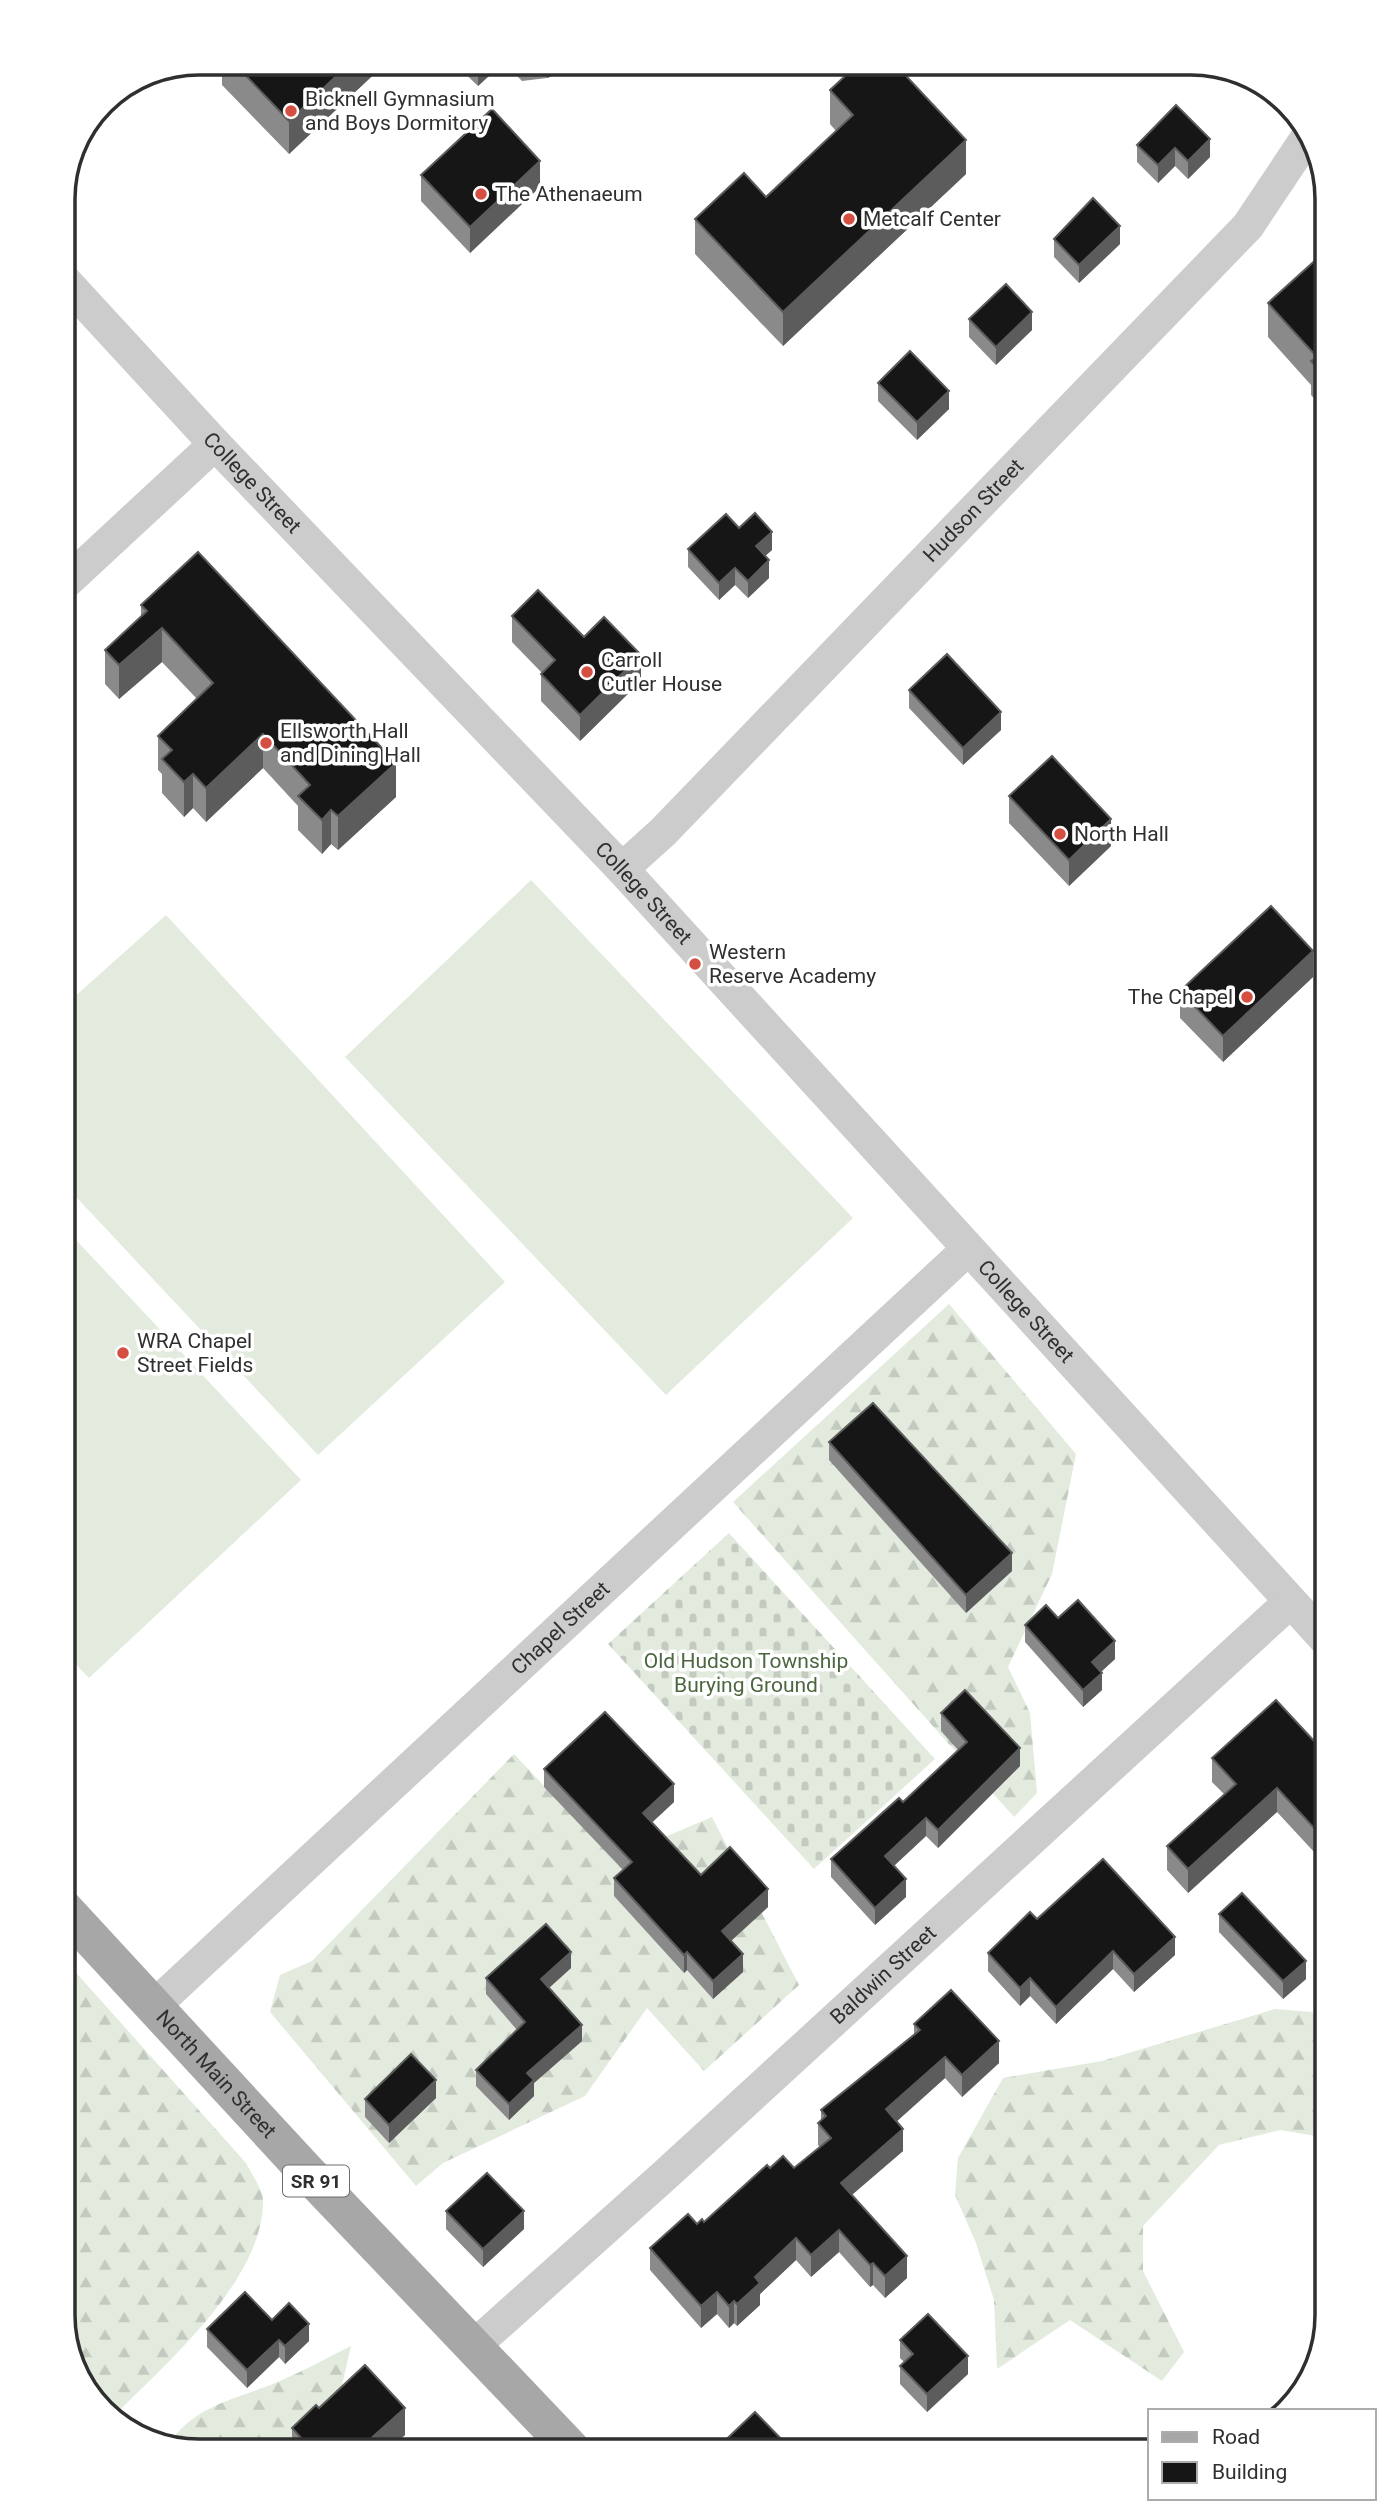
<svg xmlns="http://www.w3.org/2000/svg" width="1390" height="2514" font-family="Roboto,sans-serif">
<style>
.forest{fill:url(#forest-firs)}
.cemetery{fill:url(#cemetery-stones)}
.pitch{fill:#e3ebde}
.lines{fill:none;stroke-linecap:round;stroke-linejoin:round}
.street{stroke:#ccc;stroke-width:33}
.primary{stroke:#a7a7a7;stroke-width:38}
.wall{fill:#8a8a8a}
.shaded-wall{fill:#5c5c5c}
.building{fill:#161616;stroke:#5c5c5c;stroke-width:2}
.poi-dot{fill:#d54e42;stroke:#fff;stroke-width:2.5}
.labels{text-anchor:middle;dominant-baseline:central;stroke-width:7;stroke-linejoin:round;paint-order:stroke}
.shield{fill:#fff;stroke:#6d6d6d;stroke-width:2}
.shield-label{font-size:19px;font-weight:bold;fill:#2f2f2f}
.poi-label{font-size:21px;fill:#2f2f2f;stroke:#fff;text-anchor:start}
.street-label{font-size:21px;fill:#2f2f2f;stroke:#fff}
.park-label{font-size:21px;fill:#4c6740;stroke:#fff}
.rim{fill:none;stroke:#2f2f2f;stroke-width:3.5}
</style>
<defs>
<pattern id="forest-firs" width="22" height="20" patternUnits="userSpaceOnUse" patternTransform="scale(1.75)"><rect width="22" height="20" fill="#e3ebde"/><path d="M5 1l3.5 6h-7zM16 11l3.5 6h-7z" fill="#c3cabf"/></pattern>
<pattern id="cemetery-stones" width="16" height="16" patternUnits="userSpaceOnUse" patternTransform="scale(1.75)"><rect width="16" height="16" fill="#e3ebde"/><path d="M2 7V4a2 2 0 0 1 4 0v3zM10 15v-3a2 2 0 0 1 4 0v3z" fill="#c3cabf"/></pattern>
</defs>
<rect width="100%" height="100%" fill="#fff"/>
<!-- forest -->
<g class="forest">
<path d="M949,1304l127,150 -24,120 -44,93 22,46 7,80 -23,24 -281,-315z"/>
<path d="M514,1754l99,105 99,-42 87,168 -95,86 -57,-63 -62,88 -142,67 -27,23 -146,-174 10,-37 32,-14z"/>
<path d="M63,1958l183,205c5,10 17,27 17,38 0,80 -97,162 -149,215l-40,-49 -11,-52z"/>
<path d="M1275,2009l37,3 15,13v113l-47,-8 -61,15 -76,81v45l41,81 -22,29 -92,-61 -73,49 -3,-69 -18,-57 -21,-48 3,-37 45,-80 99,-17z"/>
<path d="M351,2346l-13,56 -53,48 -94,1 -21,-7c21,-39 75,-47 112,-64 24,-10 46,-23 69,-34z"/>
</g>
<!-- cemetery -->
<path class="cemetery" d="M729,1533l206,226 -121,110 -206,-225z"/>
<!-- pitch -->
<g class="pitch">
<path d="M531,880l322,338 -187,177 -321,-338z"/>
<path d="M166,915l339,367 -187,173 -255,-272v-176z"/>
<path d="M63,1226l238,254 -212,198 -26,-27z"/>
</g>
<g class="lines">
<!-- street -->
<g class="street">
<path id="s1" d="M63,279l152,165 407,425 705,772"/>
<path d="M63,585l152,-141"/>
<path id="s2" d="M622,869l41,-37 585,-606 60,-90"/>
<path id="s3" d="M154,2006l813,-756"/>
<path id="s4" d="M475,2345l189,-169 626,-574"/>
</g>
<!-- primary -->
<path class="primary" id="s5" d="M63,1908l240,260 270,283"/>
</g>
<!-- wall -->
<g class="wall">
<path d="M222,63h164l-97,91 -67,-69z"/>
<path d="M454,63h49l-25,23z"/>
<path d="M504,63h73l-7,6 -23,9 -25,3z"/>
<path d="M830,90l136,84 -183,172 -88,-92v-35l71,-22 70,-66 -6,-7z"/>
<path d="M1210,139v18l-22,22 -13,-13 -17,17 -21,-21v-17z"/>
<path d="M421,175l119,12 -70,66 -49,-52z"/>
<path d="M1054,239l66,5 -41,39 -25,-26z"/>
<path d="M1327,267v146l-16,-18v-10l-43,-48v-34z"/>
<path d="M969,319l63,11 -36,35 -27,-28z"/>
<path d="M878,383l71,26 -32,31 -39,-39z"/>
<path d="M739,528l33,22 -7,6 4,22 -21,20 -13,-13 -16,15 -31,-33v-18z"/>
<path d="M141,605l255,192 -58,53 -7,-6 -9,10 -24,-24v-24l-35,-38 -57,54 -13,-14 -9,9 -22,-24v-19l-4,-4v-34l39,-37 -35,-37 -43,37 -14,-15v-34l36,-34z"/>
<path d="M512,616l129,65 -61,60 -39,-40v-27l1,-1 -30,-31z"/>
<path d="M909,690l92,40 -38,35 -54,-57z"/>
<path d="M1009,796l102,50 -42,40 -60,-63z"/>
<path d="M1313,977l-90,85 -43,-44v-27z"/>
<path d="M829,1442l183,129 -46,42 -137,-153z"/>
<path d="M1058,1618l57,41 -14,13 1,18 -19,17 -58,-65v-17z"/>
<path d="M941,1713l79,53 -82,82 -12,-12 -32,30 12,31 -31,28 -44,-48v-18l72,-57 55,-52 -17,-19z"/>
<path d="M1327,1755v111l-50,-54 -89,81 -21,-23v-24l57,-52 -12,-12v-24z"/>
<path d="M544,1769l130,33 -22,20 49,53 67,32 -37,34 12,31 -30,27 -26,-29 -3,3 -70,-77v-18l9,-8 -79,-83z"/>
<path d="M1219,1914l87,65 -23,20 -64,-67z"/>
<path d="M1037,1919l138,36 -41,37 -21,-23 -57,55 -26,-28 -10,10 -32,-35v-18z"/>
<path d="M571,1968l-22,20 33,53 -48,42v13l-25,24 -33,-34v-16l41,-40 -31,-36v-16z"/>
<path d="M914,2024l85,39 -37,34 -17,-19 -48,43 6,30 -51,44 55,83 -22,20 -12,-13 -3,2 -31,-35 -28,25 -15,-17 -36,34v11l-23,21 -3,-3 -5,5 -12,-14 -16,14 -51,-58v-22l47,-24 7,-2 66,-54h24l26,-21 -2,-2v-22l3,-2v-11l93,-76z"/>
<path d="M436,2098l-47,45 -24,-26v-18z"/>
<path d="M446,2211l78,18 -41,38 -37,-38z"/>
<path d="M272,2320l37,21 -24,23 -6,-7 -32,31 -40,-41v-18z"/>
<path d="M900,2340l68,34 -41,38 -27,-28v-18l4,-4 -4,-4z"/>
<path d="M319,2408l86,27 -18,16h-95v-23z"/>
</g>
<!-- shaded-wall -->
<g class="shaded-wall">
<path d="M350,63h36l-97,91v-33z"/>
<path d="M478,63h25l-25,23z"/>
<path d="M547,63h30l-7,6 -23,9z"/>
<path d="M1210,139v18l-22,22v-18z"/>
<path d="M966,140v34l-183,172v-34z"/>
<path d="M1175,148v18l-17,17v-18z"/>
<path d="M540,161v26l-70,66v-26z"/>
<path d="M1120,226v18l-41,39v-18z"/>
<path d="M1032,312v18l-36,35v-18z"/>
<path d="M949,391v18l-32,31v-18z"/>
<path d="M772,532v18l-16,14v-18z"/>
<path d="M769,560v18l-21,20v-17z"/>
<path d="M735,568v17l-16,15v-17z"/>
<path d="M162,628v34l-43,37v-34z"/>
<path d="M641,655v26l-61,60v-26z"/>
<path d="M1001,712v18l-38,35v-17z"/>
<path d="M263,734v34l-57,54v-34z"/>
<path d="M396,763v34l-58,53v-34z"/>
<path d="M193,774v34l-9,9v-35z"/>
<path d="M331,810v34l-9,10v-34z"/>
<path d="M1111,819v27l-42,40v-26z"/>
<path d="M1313,951v26l-90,85v-26z"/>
<path d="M1012,1553v18l-46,42v-18z"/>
<path d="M1115,1641v18l-23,21v-18z"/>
<path d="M1102,1673v17l-19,17v-17z"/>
<path d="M1020,1748v18l-82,82v-18z"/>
<path d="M674,1784v18l-31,29v-18z"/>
<path d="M1277,1788v24l-89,81v-24z"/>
<path d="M926,1818v18l-41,38v-18z"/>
<path d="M906,1879v18l-31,28v-17z"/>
<path d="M768,1889v18l-46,42v-18z"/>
<path d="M1175,1937v18l-41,37v-18z"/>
<path d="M1113,1951v18l-57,55v-17z"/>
<path d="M571,1952v16l-30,27v-16z"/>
<path d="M687,1952v18l-3,3v-18z"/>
<path d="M743,1954v18l-30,27v-18z"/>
<path d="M1306,1961v18l-23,20v-18z"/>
<path d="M1030,1978v18l-10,10v-18z"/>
<path d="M582,2025v16l-48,42v13l-25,24v-16l18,-31z"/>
<path d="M999,2041v22l-37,34v-22z"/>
<path d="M945,2057v21l-59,53v-22z"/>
<path d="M436,2080v18l-47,45v-18z"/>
<path d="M903,2129v22l-62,53v-21z"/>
<path d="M524,2211v18l-41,38v-18z"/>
<path d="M839,2230v22l-28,25v-22z"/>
<path d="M796,2238v22l-36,34v11l-23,21v-22l18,-27z"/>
<path d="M907,2256v22l-22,20v-22z"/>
<path d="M873,2263v22l-3,2v-22z"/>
<path d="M717,2292v22l-16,14v-22z"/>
<path d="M734,2301v22l-5,5v-22z"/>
<path d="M309,2324v17l-24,23v-18z"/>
<path d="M279,2340v17l-32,31v-18z"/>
<path d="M968,2356v18l-41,38v-18z"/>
<path d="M405,2408v27l-18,16h-30z"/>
</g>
<!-- building -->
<g class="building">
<path d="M234,63h116l-61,58z"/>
<path d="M859,63h35l72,77 -183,172 -88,-93 49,-46 22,24 87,-82 -23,-25z"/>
<path d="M1176,105l34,34 -22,22 -13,-13 -17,17 -21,-20z"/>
<path d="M492,109l48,52 -70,66 -49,-52z"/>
<path d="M1093,198l27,28 -41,39 -25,-26z"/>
<path d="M1319,257l8,10v112l-16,-18 6,-4 -49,-54z"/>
<path d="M1006,284l26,28 -36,35 -27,-28z"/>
<path d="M910,351l39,40 -32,31 -39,-39z"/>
<path d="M755,513l17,19 -16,14 13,14 -21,21 -13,-13 -16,15 -31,-34 38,-35 13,14z"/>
<path d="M198,552l198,211 -58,53 -7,-6 -9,10 -24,-24 12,-11 -47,-51 -57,54 -13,-14 -9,8 -22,-23 10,-9 -14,-14 55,-53 -51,-55 -43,37 -14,-15 42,-39 -6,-6z"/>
<path d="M538,590l46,47 20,-20 37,38 -61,60 -39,-41 14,-14 -43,-44z"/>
<path d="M947,654l54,58 -38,36 -54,-58z"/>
<path d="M1052,756l59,63 -42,41 -60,-64z"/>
<path d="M1271,906l42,45 -90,85 -43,-45z"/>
<path d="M873,1403l139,150 -46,42 -137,-153z"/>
<path d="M1078,1600l37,41 -23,21 10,11 -19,17 -58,-65 21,-20 12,13z"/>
<path d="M965,1690l55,58 -82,82 -12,-12 -41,38 21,23 -31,29 -44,-49 68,-61 4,4 64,-60 -26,-29z"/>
<path d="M1276,1700l51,55v87l-50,-54 -89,81 -21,-23 69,-62 -24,-26z"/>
<path d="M605,1712l69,72 -31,29 58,62 29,-28 38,42 -46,42 21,23 -30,27 -26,-29 -3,3 -70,-77 18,-16 -88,-93z"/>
<path d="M1103,1859l72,78 -41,37 -21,-23 -57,56 -26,-29 -10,10 -32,-35 42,-41 7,7z"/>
<path d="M1242,1893l64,68 -23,20 -64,-67z"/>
<path d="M546,1924l25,28 -30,27 41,46 -55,48 7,7 -25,24 -33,-34 49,-48 -39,-44z"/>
<path d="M951,1990l48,51 -37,34 -17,-18 -59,52 17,20 -62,54 66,73 -22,20 -12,-13 -3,2 -31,-35 -28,25 -15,-17 -41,39 5,6 -23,21 -3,-3 -5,5 -12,-14 -16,14 -51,-58 38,-34 9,10 5,-5 2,3 63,-57 3,3 13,-12 11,12 37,-30 -13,-15 8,-7 -5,-6 99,-80 -6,-6z"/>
<path d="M411,2054l25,26 -47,45 -24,-26z"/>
<path d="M487,2173l37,38 -41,38 -37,-38z"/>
<path d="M245,2292l27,28 17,-17 20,21 -24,22 -6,-6 -32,30 -40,-41z"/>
<path d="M928,2314l40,42 -41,38 -27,-28 13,-12 -13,-14z"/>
<path d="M365,2365l40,43 -48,43h-44l-21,-23 24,-23 3,3z"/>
<path d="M755,2412l33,34 -6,5h-68z"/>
</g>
<!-- markers -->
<g class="poi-dot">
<circle cx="291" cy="111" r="7"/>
<circle cx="481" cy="194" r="7"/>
<circle cx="849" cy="219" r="7"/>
<circle cx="587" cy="672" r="7"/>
<circle cx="266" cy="743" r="7"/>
<circle cx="1060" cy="834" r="7"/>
<circle cx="695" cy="964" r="7"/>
<circle cx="1247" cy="997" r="7"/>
<circle cx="123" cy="1353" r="7"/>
</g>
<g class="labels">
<!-- shield labels -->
<rect class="shield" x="283" y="2165.5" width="66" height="31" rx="5"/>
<g class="shield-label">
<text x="316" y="2181">SR 91</text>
</g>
<!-- poi labels -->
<g class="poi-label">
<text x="305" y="99">Bicknell Gymnasium<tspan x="305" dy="24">and Boys Dormitory</tspan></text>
<text x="495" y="194">The Athenaeum</text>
<text x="863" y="219">Metcalf Center</text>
<text x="601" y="660">Carroll<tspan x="601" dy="24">Cutler House</tspan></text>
<text x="280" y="731">Ellsworth Hall<tspan x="280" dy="24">and Dining Hall</tspan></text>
<text x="1074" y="834">North Hall</text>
<text x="709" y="952">Western<tspan x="709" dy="24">Reserve Academy</tspan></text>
<text x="1233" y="997" text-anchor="end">The Chapel</text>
<text x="137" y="1341">WRA Chapel<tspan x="137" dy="24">Street Fields</tspan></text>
</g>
<!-- street labels -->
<g class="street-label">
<text stroke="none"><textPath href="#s1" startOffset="278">College Street</textPath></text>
<text stroke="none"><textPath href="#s2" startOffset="502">Hudson Street</textPath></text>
<text stroke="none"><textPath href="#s1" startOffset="845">College Street</textPath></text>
<text stroke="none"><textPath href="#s1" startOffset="1412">College Street</textPath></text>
<text stroke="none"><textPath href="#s3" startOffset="555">Chapel Street</textPath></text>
<text stroke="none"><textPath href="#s4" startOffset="551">Baldwin Street</textPath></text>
<text stroke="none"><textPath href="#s5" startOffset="226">North Main Street</textPath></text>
</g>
<!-- park labels -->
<g class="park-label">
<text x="746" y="1661">Old Hudson Township<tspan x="746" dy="24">Burying Ground</tspan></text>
</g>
</g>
<!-- crop -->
<path d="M0 0H1390V2514H0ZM199 75H1191A124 124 0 0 1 1315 199V2315A124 124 0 0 1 1191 2439H199A124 124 0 0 1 75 2315V199A124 124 0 0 1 199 75Z" fill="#fff" fill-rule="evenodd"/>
<path class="rim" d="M199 75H1191A124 124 0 0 1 1315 199V2315A124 124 0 0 1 1191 2439H199A124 124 0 0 1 75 2315V199A124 124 0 0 1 199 75Z"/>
<!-- legend -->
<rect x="1148" y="2409" width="228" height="91" fill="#ffffff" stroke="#acacac" stroke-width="2"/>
<rect x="1162" y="2432" width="35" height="10" fill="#a7a7a7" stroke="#acacac" stroke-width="2"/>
<text x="1212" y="2444" font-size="21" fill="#2f2f2f">Road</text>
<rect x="1162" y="2462" width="35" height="21" fill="#161616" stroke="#acacac" stroke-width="2"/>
<text x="1212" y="2479" font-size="21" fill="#2f2f2f">Building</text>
</svg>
